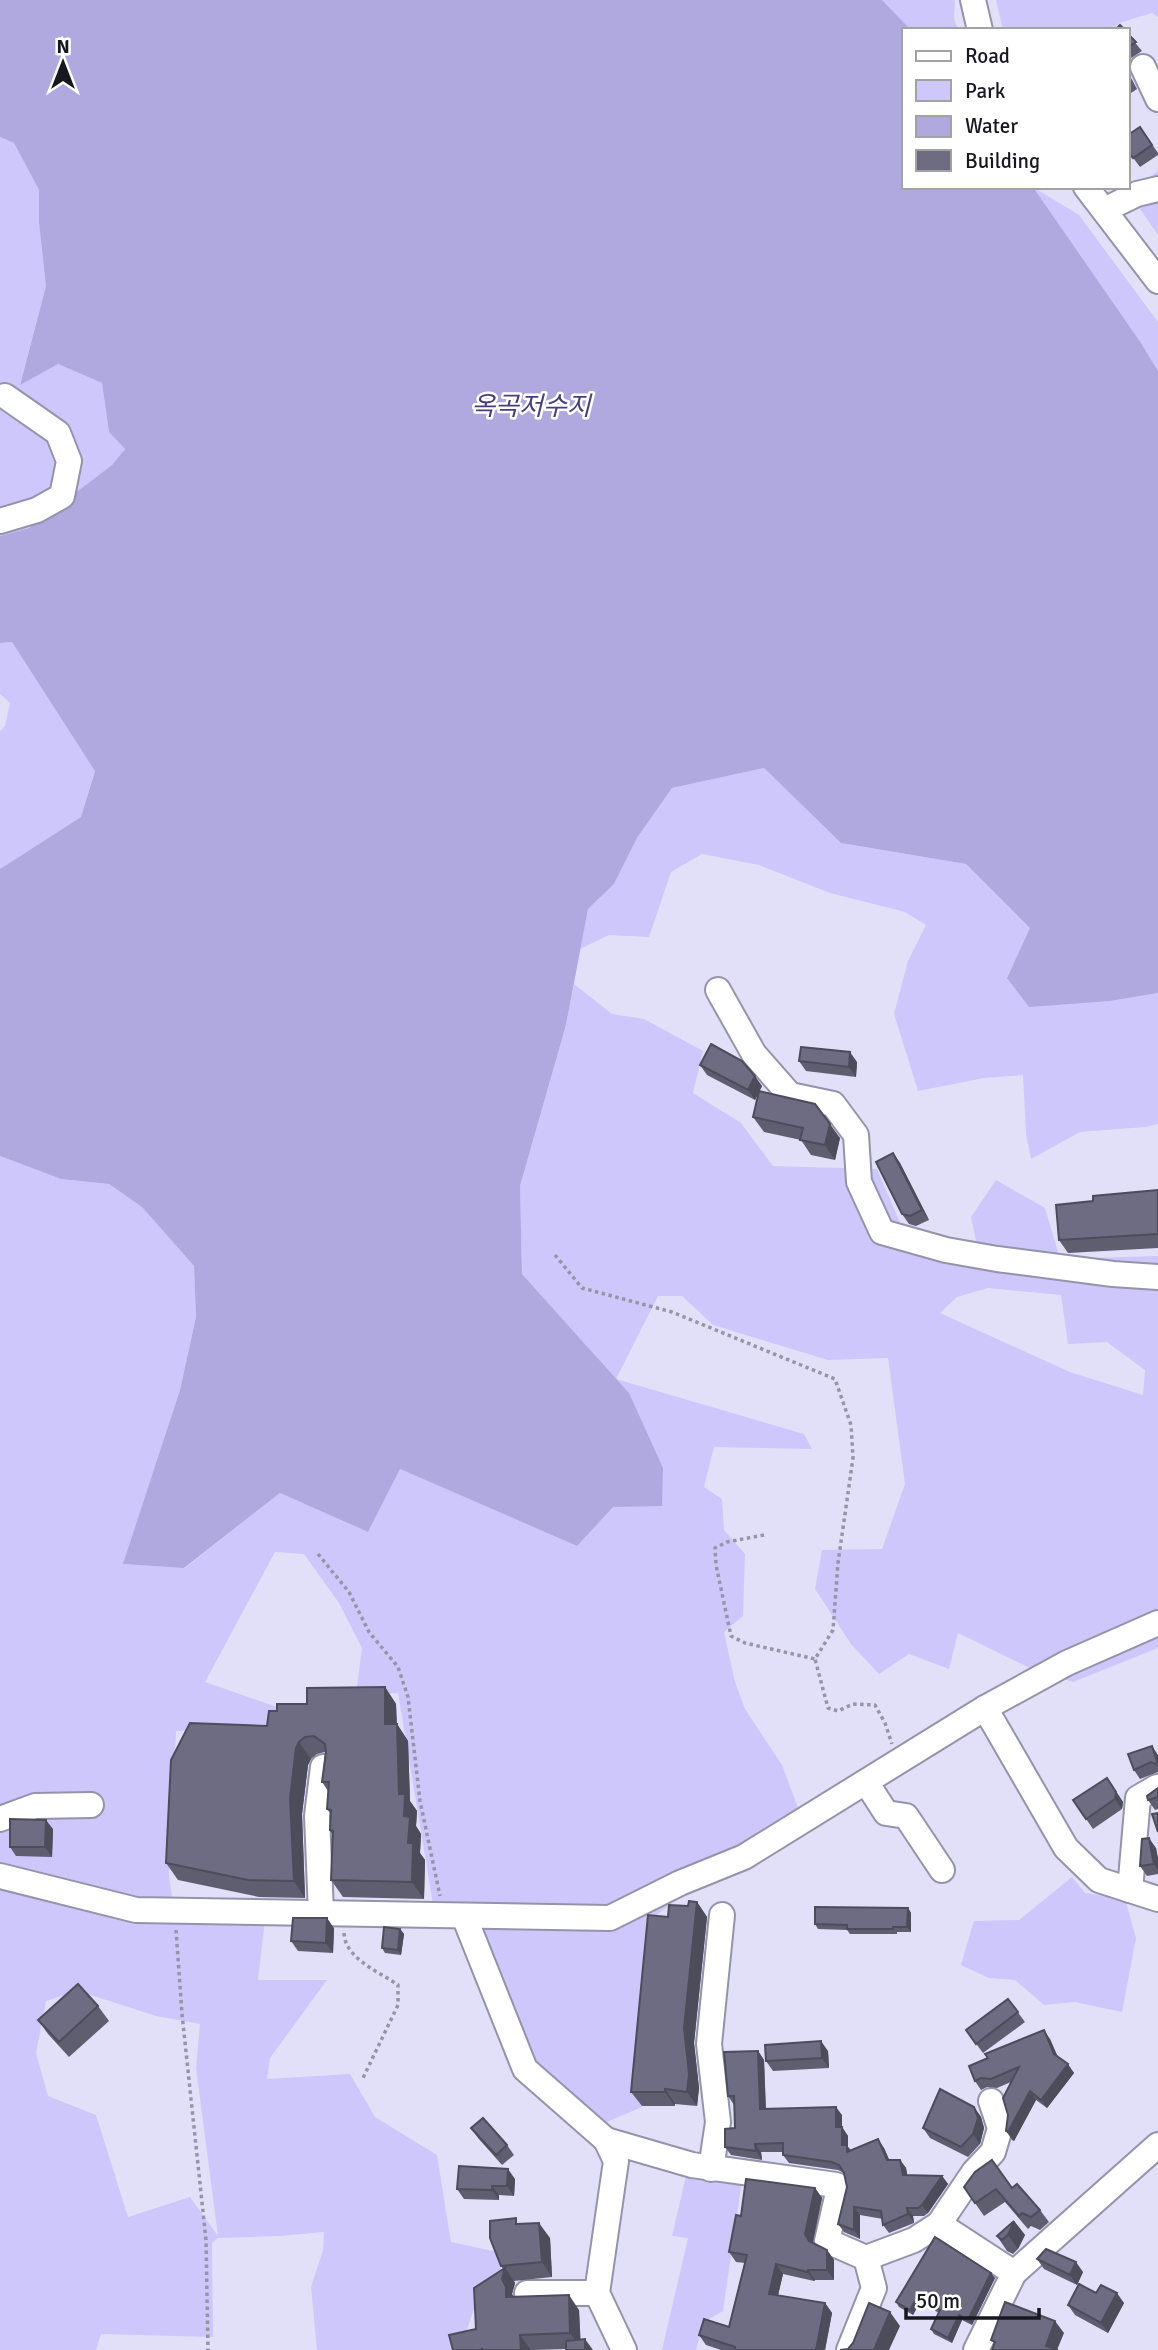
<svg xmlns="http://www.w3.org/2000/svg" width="1158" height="2350" font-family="Signika,'Noto Sans KR',sans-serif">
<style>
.green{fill:#cdc7fb;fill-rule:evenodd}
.water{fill:#afa9df}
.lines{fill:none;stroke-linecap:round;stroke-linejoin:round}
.minor-casing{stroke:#9593a9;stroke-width:28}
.path{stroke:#9694a7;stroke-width:3.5;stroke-dasharray:3.5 3.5;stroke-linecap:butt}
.minor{stroke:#fff;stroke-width:24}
.wall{fill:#5f5d70}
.shaded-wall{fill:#4d4c5b}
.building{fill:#6e6c82;stroke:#4d4c5b;stroke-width:2}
.labels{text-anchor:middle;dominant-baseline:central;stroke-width:5;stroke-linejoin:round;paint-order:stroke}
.water-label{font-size:26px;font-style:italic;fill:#493d7e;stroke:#fff}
</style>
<rect width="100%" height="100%" fill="#e2e0f9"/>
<!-- green -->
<g class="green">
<path d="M882,0h73l-1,18 4,12h-47z"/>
<path d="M996,0h162v17l-6,-4 -33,10 -7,7h-109z"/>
<path d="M0,137l14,6 25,47v33l7,63 -26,98 38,-20 44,19 7,49 16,17 -13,16 -83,63 -29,8z"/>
<path d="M1158,171v64l-18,-26 8,-31z"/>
<path d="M1033,187l46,28 79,107v49l-17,-28z"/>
<path d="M12,642l83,128 -14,47 -81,52v-138l5,-5 5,-23 -10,-9v-51z"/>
<path d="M764,768l77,75 125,21 65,65 -24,48 103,24 48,-8v131l-13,3 -65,5 -49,27 -5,-25 -3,-59 -39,3 -66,13 -24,-77 14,-53 18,-36 -21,-13 -75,-19 -71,-28 -57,-11 -31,18 -22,65 -40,-2 -29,14 8,-40 26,-25 23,-46 35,-50z"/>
<path d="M574,984l38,30 32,5 59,32 -10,42 48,30 32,43 104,3 27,63 73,13 -6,-28 25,-37 49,28 15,51 98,-3v392l-85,34 -43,-14 -72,-35 -9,36 -40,-15 -30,20 -28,-30 -36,-55 7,-39 60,-1 23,-65 -17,-126 -60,2 -115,-35 -31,-29h-24l-42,83 188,55 8,15 -98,-2 -10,40 18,12 2,31 21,24 -2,62 -19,16 11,50 10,27 37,56 16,43 -151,114 -5,185 -40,17 -73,-60 -52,-154h-43l-36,-217 -42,1 6,-46 -23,-45 -35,-49 -29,-2 -70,130 81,28 -20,19 -90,2 -7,145 4,27 92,17 -7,60h69l-57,78 -3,21 83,-5 25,43 62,38 14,87 47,10 6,29 -27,19 -14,41 -7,9h-139l-6,-63 12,-37 1,-18 -44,4 -62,2 -6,5 1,94 -112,-3 -5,16h-96v-1194l61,23 48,5 33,23 52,59 2,51 -16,73 -56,174 61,4 95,-75 88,39 32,-63 177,77 52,-153 -107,-119 -2,-88 46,-161zM988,1288l73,7 7,49 39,-2 38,28 -2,25 -73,-23 -130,-59 17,-16zM78,1991l78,25 44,8 -4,44 22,168 -28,-39 -62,20 -32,-102 -48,-19 -12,-43 10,-52z"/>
<path d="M1072,1877l13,16 40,6 11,39 -14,74 -47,-10 -31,3 -29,-25 -26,-2 -28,-13 13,-44 45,-1z"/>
<path d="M687,2172l55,8 -19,131 -19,11 -8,28h-34l26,-112 -16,-2z"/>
</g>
<!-- water -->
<path class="water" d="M0,0h882l29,30h-7v157h129l108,156 17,28v622l-48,8 -81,6 -22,-29 23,-50 -64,-64 -125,-21 -77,-75 -92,20 -35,50 -23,46 -26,25 -22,116 -46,161 2,88 107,119 34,75 -1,38 -49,1 -36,39 -177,-77 -32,63 -88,-39 -96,75 -61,-4 57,-174 16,-73 -2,-51 -52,-59 -33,-23 -48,-5 -61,-23v-287l81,-52 14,-46 -83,-129 -12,1v-107l29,-8 83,-63 13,-16 -16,-17 -7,-49 -44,-19 -38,21 26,-99 -7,-63v-33l-25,-47 -14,-6z"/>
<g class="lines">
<defs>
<g id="minor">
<path d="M973,0l7,30"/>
<path d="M1143,67l15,32"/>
<path d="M1086,187l72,94"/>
<path d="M1104,210l33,-16 21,-5"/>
<path d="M0,521l37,-11 25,-14 7,-35 -11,-28 -53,-37"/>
<path d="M718,990l36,64 36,41 43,9 23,31 3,47 23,50 64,18 51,9 116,15 45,3"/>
<path d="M985,1708l82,-45 91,-40"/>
<path d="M866,1782l20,31 20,3 36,54"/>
<path d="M0,1819l35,-13 56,-1"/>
<path d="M0,1876l136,34 474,8 70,-35 64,-26 241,-149 81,140 33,32 59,19"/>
<path d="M1130,1890l8,-92 19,-11"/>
<path d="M321,1913l-4,-97 6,-49"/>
<path d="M464,1916l61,153 81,71"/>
<path d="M711,2169l7,-47 -9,-78 13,-129"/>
<path d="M939,2224l35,-52 19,-20 7,-24 -9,-27"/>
<path d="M527,2293h70"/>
<path d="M624,2350l-27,-57 19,-132 -10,-21 86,25 144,20 2,8 -11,48 39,17 48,-18 25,-16 75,49"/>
<path d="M849,2350l25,-62 -8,-30"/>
<path d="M976,2350l38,-77 144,-128"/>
</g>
</defs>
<!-- minor casing -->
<use href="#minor" class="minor-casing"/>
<!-- path -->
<g class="path">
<path d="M555,1255l27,33 90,24 163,67 16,46 2,33 -15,105 -5,67 -18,29 13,49 10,3 15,-7 22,1 10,18 7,21"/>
<path d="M764,1535l-37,7 -12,6 1,17 15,71 14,7 70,16"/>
<path d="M318,1554l31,38 20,40 29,35 10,30 12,104 20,95"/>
<path d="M176,1930l6,84 24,226 2,110"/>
<path d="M344,1933c1,26 36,39 54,52v20l-35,73"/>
</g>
<!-- minor -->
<use href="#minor" class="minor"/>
</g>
<!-- wall -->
<g class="wall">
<path d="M1128,34l14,17 -11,7 -3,4z"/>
<path d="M1128,72l9,17 -9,6z"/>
<path d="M1140,127l18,26v2l-18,12 -12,-16z"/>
<path d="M799,1061l58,1 -1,15 -50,-6z"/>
<path d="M700,1065l62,21 -7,14 -48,-25z"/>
<path d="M759,1091l81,47 -5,22 -24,-5 -10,-15 -37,-8 -11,-15z"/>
<path d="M893,1153l7,10 29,57 -13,6 -7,-2 -7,-10z"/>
<path d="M1158,1190v58l-90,5 -9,-13 34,-39z"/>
<path d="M385,1687l11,17 1,20 11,17 2,60 7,10 -1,15 5,8 -1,19 5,7 -1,39 -81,-2 -12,-17 1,-46 -2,-4 1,-16 -4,-5 1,-18 -6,-9 3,-30 -8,2 -6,5 -3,6 -6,49 3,84 -46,-1 -81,-17 -12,-17 101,-137 40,-22z"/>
<path d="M1158,1755v17l-18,7 -6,-9z"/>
<path d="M1107,1778l16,24 -1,7 -29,20 -20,-29z"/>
<path d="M1158,1788v21l-3,1 -7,-10z"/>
<path d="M53,1829l-1,28 -36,-1 -6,-9z"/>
<path d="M1156,1848l2,11v15l-11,2 -7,-10z"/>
<path d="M697,1902l10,15 -13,126 5,45 -2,18 -22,-2v2h-33l-11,-14 37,-175z"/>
<path d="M908,1908l3,5v19h-14v2h-47l-3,-4 -29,-1 -3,-5z"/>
<path d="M334,1928l-1,25 -35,-2 -7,-10z"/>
<path d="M400,1929l4,5 -3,21 -16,-2 -3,-5z"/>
<path d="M1008,1999l17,23 -42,31 -17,-23z"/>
<path d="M98,2006l11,15 -40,36 -21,-23 -10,-14z"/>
<path d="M1050,2039l8,18 16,16 -27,35 -11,-8 -22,41 -2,-1 -6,-9 5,-49 -14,6 -10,-1 -6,3 -6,-9z"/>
<path d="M758,2051l6,9 2,49 76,6v12l6,9v11l3,3 33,-2 5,12h11l6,8 1,7 35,1 6,8 -20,29 -4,3h-11l1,7 -25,10 -6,-8v-6l-23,-4v24l-16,-7 -6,-8 9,-37 -3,-14 -6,-3 -49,-7 -6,-8v-3h-22l1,8 -31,-5 -6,-8 10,-19 -1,-23 -6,-9z"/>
<path d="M828,2051l1,17 -56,3 -7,-10z"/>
<path d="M974,2107l7,10 3,11 -4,16 -12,13 -38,-19 -7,-10z"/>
<path d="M471,2128l36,17 7,10 -12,10 -24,-27z"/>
<path d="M515,2179l-1,17 -15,-1v5l-35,-1 -7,-10z"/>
<path d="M964,2187l48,1 28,22 9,12 -9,8 -9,-4 -3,3 -23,-27 -21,14z"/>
<path d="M815,2188l7,10 -9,45 14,7 7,10v20h-19l-1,1 -31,-7 -5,21 47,8 7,10 -7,37h-104l-15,-5 -7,-10 30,-8 16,-64 -9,-1 -7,-10 12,-36z"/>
<path d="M1014,2221l11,14 -7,14 -5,5 -6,-3 -10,-15z"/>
<path d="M520,2224l30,14 2,39 -38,4 1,2 -3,11 2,3 65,13 1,30 -14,9 -32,1h-81l23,-21 27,-60 -2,-3z"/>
<path d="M1037,2259l46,13 -6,13 -33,-16z"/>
<path d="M995,2278l-23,47 -10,-5 -10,23 -18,-9 -3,-5 8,-16 -19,-11 -7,13 -14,-8 -3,-5z"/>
<path d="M1096,2293l28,10 -16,30 -33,-18 -7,-10z"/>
</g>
<!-- shaded-wall -->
<g class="shaded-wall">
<path d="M850,1052l7,10 -1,15 -7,-10z"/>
<path d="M755,1076l7,10 -7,14 -7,-10z"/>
<path d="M830,1124l10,14 -5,22 -10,-15z"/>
<path d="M893,1153l7,10 29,57 -7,-10z"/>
<path d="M385,1687l11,17 1,37 -12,-17z"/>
<path d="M397,1724l11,17 2,60 7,10 -1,15 5,8 -1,19 5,7 -1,39 -12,-17 -4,-39 -9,-49z"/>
<path d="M299,1742l12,17 -3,6 -6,49 3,84 -11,-17 -4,-83 6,-50z"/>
<path d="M1152,1746l6,9v9z"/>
<path d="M1107,1778l16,24 -1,7 -7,-10z"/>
<path d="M46,1820l7,9 -1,28 -7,-10z"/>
<path d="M1149,1838l7,10 2,11v11l-4,-6z"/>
<path d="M697,1902l10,15 -13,126 5,45 -2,18 -10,-14 -3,-64z"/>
<path d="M908,1908l3,5v19l-4,-5z"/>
<path d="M327,1918l7,10 -1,25 -7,-10z"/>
<path d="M400,1929l4,5 -3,21 -3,-5z"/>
<path d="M1044,2030l6,9 10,24 -6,-9z"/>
<path d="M821,2041l7,10 1,17 -7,-10z"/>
<path d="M758,2051l6,9 2,58 -6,-9z"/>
<path d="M1068,2064l6,9 -27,35 -6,-8z"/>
<path d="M665,2089l10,15v2l-10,-14z"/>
<path d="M1030,2091l6,9 -22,41 -6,-9z"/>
<path d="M836,2107l6,8v12l6,9v11l5,7v6l-11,-15 -6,-18z"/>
<path d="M974,2107l7,10 3,11 -4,16 -7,-10z"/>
<path d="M878,2139l6,9 9,20 -6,-8z"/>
<path d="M755,2144l6,8 1,8 -6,-9z"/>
<path d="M900,2160l6,8 3,15 -6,-8z"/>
<path d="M508,2169l7,10 -1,17 -7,-10z"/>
<path d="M942,2176l6,8 -20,29 -6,-8z"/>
<path d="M492,2186l7,9v5l-7,-10z"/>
<path d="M815,2188l7,10 -10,46 -3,-3 -4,-7z"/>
<path d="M854,2207l6,8v24l-6,-9z"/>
<path d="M907,2208l6,8 1,7 -6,-9z"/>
<path d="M1014,2221l11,14 -7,14 -10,-14z"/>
<path d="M539,2223l11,15 2,39 -10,-15z"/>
<path d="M827,2250l7,10v20l-7,-10z"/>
<path d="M1076,2262l7,10 -6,13 -7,-10z"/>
<path d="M776,2264l7,10 -7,30 -7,-10z"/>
<path d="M505,2268l10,15 -3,11 4,9 -10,-6 -4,-18z"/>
<path d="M808,2270l7,10 -1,1 -7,-9z"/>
<path d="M991,2273l4,5 -23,47 -4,-5z"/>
<path d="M1117,2293l7,10 -16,30 -7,-10z"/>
<path d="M569,2295l10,15 2,38 -11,-15z"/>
<path d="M917,2297l3,5 -7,13 -3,-5z"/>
<path d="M825,2303l7,10 -7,37h-9z"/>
<path d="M890,2312l10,14 -11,24h-15z"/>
<path d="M959,2315l3,5 -10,23 -4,-5z"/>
<path d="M1055,2321l9,12 -7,17 -11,-4z"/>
<path d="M520,2335l11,15h-10z"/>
<path d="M585,2339l8,11h-8z"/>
</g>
<!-- building -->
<g class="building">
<path d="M1120,25l5,5h-10z"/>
<path d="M1128,34l8,8 -8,5z"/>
<path d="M1140,127l12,18 -19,13 -5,-7v-16z"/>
<path d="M711,1044l31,17 13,15 -7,14 -48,-25z"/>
<path d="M801,1047l49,5 -1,15 -50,-6z"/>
<path d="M759,1091l56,13 15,20 -5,21 -25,-5 3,-12 -50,-11z"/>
<path d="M893,1153l29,57 -12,6 -8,-2 -26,-52z"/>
<path d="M1158,1190v44l-99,6 -3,-35 37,-4v-5z"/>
<path d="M385,1687v37h12l2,70h6l-1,22 6,1 -2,26h5l-1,39 -81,-2 2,-49 -3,-1 1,-20 -4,-1 2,-27h-7l4,-30 -1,-8 -11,-8 -9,1 -6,5 -3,6 -6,50 4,83 -46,-1 -82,-17 5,-103 19,-37 77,3 2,-15h8v-7h30v-16z"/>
<path d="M1152,1746l6,19 -7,-3 -17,8 -6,-16z"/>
<path d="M1107,1778l9,14 -1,7 -29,20 -13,-19z"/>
<path d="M1158,1788v9l-10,3 -1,-4z"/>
<path d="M1158,1813v19l-6,-18z"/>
<path d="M10,1819l36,1 -1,27h-35z"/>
<path d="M1149,1838l5,26 -14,2 2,-27z"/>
<path d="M689,1901l8,1 -13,126 5,46 -2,18 -22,-3v3h-34l17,-177 20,2 1,-12 19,1z"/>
<path d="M815,1907l93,1 -1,19h-14v2h-46v-4l-32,-1z"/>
<path d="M293,1918h34l-1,25 -35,-2z"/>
<path d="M384,1927l16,2 -2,21 -16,-2z"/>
<path d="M78,1984l20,22 -39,36 -21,-22z"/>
<path d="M1008,1999l10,13 -42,32 -10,-14z"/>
<path d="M1044,2030l10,24 14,10 -27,36 -11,-9 -22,41 -2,-1 2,-16 -5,-17 16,-31 -28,12 -10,-1 -6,3 -6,-15 19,-8 -3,-4z"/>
<path d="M821,2041l1,17 -56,3 -1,-16z"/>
<path d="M758,2051l2,58 76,-2v20h6v18h5v7l31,-13 9,21h13l3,15 39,1 -20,29 -4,3h-11l1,6 -25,11 -2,-14 -27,-4v23l-16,-6 9,-37 -3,-14 -5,-8 -7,-3 -49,-7v-12l-28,1 1,7 -31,-4v-18l10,-1 -1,-32h-6l-4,-44z"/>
<path d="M940,2089l34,18 4,11 -5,16 -12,13 -38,-19z"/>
<path d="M483,2118l24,27 -11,10 -25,-27z"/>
<path d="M992,2160l20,28 5,-4 23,26 -9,7 -9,-4 -3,3 -23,-27 -21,14 -11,-16 11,-15z"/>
<path d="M459,2166l49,3 -1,17h-15v4l-35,-1z"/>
<path d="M746,2179l69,9 -10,46 4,7 18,9v20h-19l-1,2 -31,-8 -7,30 56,9 -9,47h-81v-3l-36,-12 5,-16 25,8 18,-72 -18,-3 7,-37 5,1z"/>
<path d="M516,2218v6l23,-1 3,39 -41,4 -11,-28v-17z"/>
<path d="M1014,2221l-6,14 -6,5 -5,-4z"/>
<path d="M935,2237l56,36 -23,47 -9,-5 -11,23 -17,-9 9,-19 -23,-13 -7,13 -14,-8z"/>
<path d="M1046,2249l30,13 -6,13 -33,-16z"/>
<path d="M505,2268l-3,11 4,8v10l63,-2 1,38 -50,2 1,15h-39v-1l-3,1h-26l-4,-15 27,-6 -2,-41z"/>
<path d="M1079,2284l17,9 5,-8 16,8 -16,30 -33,-18z"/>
<path d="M1005,2302l50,19 -9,25 12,4h-66l3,-8 -4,-2z"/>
<path d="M869,2303l21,9 -16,38h-34l8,-1 5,-6z"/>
<path d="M585,2339v11h-19v-9z"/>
</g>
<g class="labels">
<!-- water labels -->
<g class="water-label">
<text x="531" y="407">옥곡저수지</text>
</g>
</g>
<!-- legend -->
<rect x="902" y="28" width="228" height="161" fill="#ffffff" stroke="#a2a2a5" stroke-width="2"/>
<rect x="916" y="51" width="35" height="10" fill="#ffffff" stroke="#a2a2a5" stroke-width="2"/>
<text x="965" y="63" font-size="21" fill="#17171f">Road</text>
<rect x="916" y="80" width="35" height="21" fill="#cdc7fb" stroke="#a2a2a5" stroke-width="2"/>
<text x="965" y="98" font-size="21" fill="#17171f">Park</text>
<rect x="916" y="116" width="35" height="21" fill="#afa9df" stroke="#a2a2a5" stroke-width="2"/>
<text x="965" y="133" font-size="21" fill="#17171f">Water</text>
<rect x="916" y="150" width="35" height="21" fill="#6e6c82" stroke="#a2a2a5" stroke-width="2"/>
<text x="965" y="168" font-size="21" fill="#17171f">Building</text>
<!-- north arrow -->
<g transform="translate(63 63)" stroke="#ffffff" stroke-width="5" paint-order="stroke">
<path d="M0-5L12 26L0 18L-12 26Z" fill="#17171f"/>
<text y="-10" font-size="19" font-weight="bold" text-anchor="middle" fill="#17171f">N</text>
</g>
<!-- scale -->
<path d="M906 2308v10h133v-10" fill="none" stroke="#17171f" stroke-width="3.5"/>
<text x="916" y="2308" font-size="21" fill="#17171f" stroke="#ffffff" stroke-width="5" paint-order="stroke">50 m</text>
</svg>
